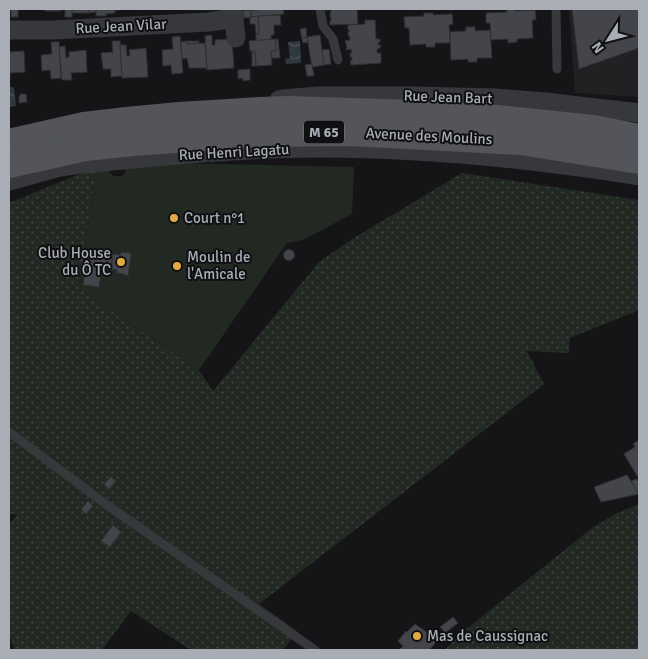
<svg xmlns="http://www.w3.org/2000/svg" width="648" height="659" font-family="Signika,sans-serif">
<style>
.built{fill:#212124}
.grass{fill:url(#grass-dots)}
.pitch{fill:#222923}
.water{fill:url(#water-waves)}
.building{fill:#44454a;stroke:#303033}
.lines{fill:none;stroke-linecap:round;stroke-linejoin:round}
.service{stroke:#37383c;stroke-width:9}
.minor{stroke:#37383c;stroke-width:19}
.primary{stroke:#53555a;stroke-width:28}
.poi-dot{fill:#e1a943;stroke:#101012;stroke-width:2}
.labels{text-anchor:middle;dominant-baseline:central;stroke-width:4;stroke-linejoin:round;paint-order:stroke}
.shield{fill:#101012;stroke:#7a7e85;stroke-width:1}
.shield-label{font-size:14px;font-weight:bold;fill:#a8adb6}
.street-label{font-size:15px;fill:#a8adb6;stroke:#101012}
.poi-label{font-size:15px;fill:#a8adb6;stroke:#101012;text-anchor:start}
</style>
<defs>
<pattern id="grass-dots" width="8" height="8" patternUnits="userSpaceOnUse" patternTransform="scale(1.25)"><rect width="8" height="8" fill="#222923"/><path d="M2 2h.1M6 6h.1" fill="none" stroke="#3f4541" stroke-width="1.8" stroke-linecap="round"/></pattern>
<pattern id="water-waves" width="16" height="10" patternUnits="userSpaceOnUse" patternTransform="scale(1.25)"><rect width="16" height="10" fill="#30383f"/><path d="M0 5q4-4 8 0t8 0" fill="none" stroke="#4b5258"/></pattern>
</defs>
<rect width="100%" height="100%" fill="#151517"/>
<!-- built -->
<path class="built" d="M569,9h70v88l-64,-4z"/>
<!-- grass -->
<g class="grass">
<path d="M96,169l-17,120 120,81 14,21 106,-129 35,-24 108,-65 177,27v110l-69,28 -1,15 -42,-2 17,33 -285,220 38,27 -14,19h-92l-60,-39 -29,39h-87l-6,-16v-109l8,-10 -8,-1v-311l78,-32z"/>
<path d="M639,504v146h-194l14,-15 133,-107 23,-14z"/>
</g>
<!-- pitch -->
<path class="pitch" d="M173,163l181,4 -2,47 -49,26 -16,3 -88,127 -120,-81 17,-120 11,-1 6,8h10l5,-11z"/>
<!-- water -->
<g class="water">
<path d="M300,41l1,22 -15,1 -1,-5 5,-1 -2,-16z"/>
<path d="M9,86l5,2 2,18 -7,1z"/>
</g>
<!-- building -->
<g class="building">
<rect x="11" y="9" width="7" height="8"/>
<rect x="45" y="9" width="16" height="2"/>
<rect x="65" y="9" width="7" height="8"/>
<path d="M72,9h24v3l-7,1v-4l-17,1z"/>
<path d="M89,9v4h-17v-3z"/>
<path d="M96,9h24v1h-5v3l-9,1v2h-10z"/>
<path d="M260,9h23l1,5 -33,3v-7h9z"/>
<path d="M325,9h32l1,15 -28,1v-4h1v-4h-1v-4h1v-3h-6z"/>
<path d="M507,9h8v2l20,-1 1,10h-4l1,18 -16,1v3l-9,1v-4l-17,1 -1,-17h-4v-10l21,-1z"/>
<path d="M572,9h67v39l-60,21z"/>
<path d="M251,10v7l-7,1 -1,-7z"/>
<path d="M424,13h9v2l19,-1 1,10 -4,1 1,18h-15v4h-9v-3l-16,1 -1,-17h-4l-1,-11 20,-1z"/>
<path d="M280,15l1,10h-7v10h-3v5l-15,1v-7h3l-1,-18z"/>
<path d="M258,16l1,18h-3l-1,-10h-5v-7z"/>
<path d="M365,20h10l1,19h4v3h-2v3h3l-1,3 -3,1v4h4v10l-30,2 -1,-4 2,-1v-3h-2v-4h2l-1,-4 -5,1 1,-3 -2,-6 5,-1v-3h-1l-1,-4 2,-3h-2v-5l17,-1z"/>
<path d="M466,27h9v4l15,-1 2,28h-15v4h-9v-3l-17,1 -1,-28 16,-1z"/>
<path d="M306,28l1,9 -5,1 -2,-9z"/>
<path d="M212,35v10h3v-5l17,-1 2,29 -27,2 -2,-34z"/>
<path d="M320,35l4,30 -12,2 -5,-30z"/>
<path d="M180,36l3,37 -11,1 -1,-9 -8,1 -1,-16 11,-1 -1,-12z"/>
<path d="M307,37l1,5 -5,1 -1,-5z"/>
<path d="M275,39h3l2,19h-8l-1,-7h5z"/>
<path d="M275,39l1,12h-5l1,14 -16,1 -1,-15h-5l-1,-10z"/>
<path d="M112,41h8l2,35 -11,1v-8h-8l-2,-16 12,-1z"/>
<path d="M187,41h12v2l-12,1z"/>
<path d="M187,41v3l18,-1 2,25h-18l-2,-10 -5,1 -1,-17z"/>
<path d="M51,42h8l2,36 -10,1 -1,-9 -8,1 -1,-16 11,-1z"/>
<path d="M120,45h6l1,11h3l-1,-6 17,-2 2,29 -26,1z"/>
<path d="M65,46l1,12 3,-1v-5l17,-2 1,22 -16,1 1,7h-10l-3,-33z"/>
<path d="M329,49l2,15 -7,1 -2,-15z"/>
<path d="M24,51l1,21 -15,1v7h-1v-28z"/>
<path d="M252,51h3l1,15h-4z"/>
<path d="M312,64l2,12h-7l-2,-11z"/>
<path d="M250,69v11l-7,1v-3l-5,1v-9z"/>
<path d="M21,94h5l1,8 -8,1v-7z"/>
<circle cx="289" cy="255" r="5.5"/>
<path d="M88,251l20,3 -3,14h-3l-3,19 -16,-2z"/>
<path d="M78,252l7,1 -2,9 -6,-2z"/>
<path d="M121,252l10,1 -3,23 -4,-1v-1l-7,-1v-3l-6,-1 2,-15 8,1z"/>
<path d="M108,254h5l-2,15 -6,-1z"/>
<path d="M639,440v39l-15,-25 11,-7 -2,-3z"/>
<path d="M627,475l12,19 -38,8 -7,-15z"/>
<path d="M111,477l5,4 -7,8 -5,-5z"/>
<path d="M637,479l2,4v9l-1,1 -7,-12z"/>
<path d="M88,501l5,5 -7,8 -5,-5z"/>
<path d="M113,525l8,7 -11,15 -9,-6z"/>
<path d="M453,617l5,6 -13,10 -5,-6z"/>
<path d="M415,624l23,16 -9,10h-30l4,-4 -5,-5 8,-10 1,1z"/>
</g>
<g class="lines">
<!-- service -->
<g class="service">
<path d="M320,9l3,17 10,13 5,21"/>
<path d="M556,9l1,60"/>
<path d="M9,432l101,75 205,143"/>
</g>
<!-- minor -->
<g class="minor">
<path d="M233,9l3,29"/>
<path d="M9,30h44l156,-8 25,-4"/>
<path d="M279,100l4,-1 35,-3h96l81,2 50,4 94,11"/>
<path d="M9,181l47,-13 18,-3c81,-8 163,-17 245,-17 85,0 169,7 253,18 22,3 45,6 67,10"/>
</g>
<!-- primary -->
<g class="primary">
<path d="M9,143l75,-17 43,-5 52,-5 80,-5 29,-1 126,4 84,5 95,10 46,9"/>
<path d="M9,164l76,-17 48,-5 124,-9 93,-1 171,9 118,19"/>
</g>
</g>
<!-- markers -->
<g class="poi-dot">
<circle cx="174" cy="218" r="5"/>
<circle cx="121" cy="262" r="5"/>
<circle cx="177" cy="266" r="5"/>
<circle cx="417" cy="636" r="5"/>
</g>
<g class="labels">
<!-- shield labels -->
<rect class="shield" x="304" y="120.5" width="40" height="23" rx="4"/>
<g class="shield-label">
<text x="324" y="132">M 65</text>
</g>
<!-- street labels -->
<g class="street-label">
<text transform="translate(121 26) rotate(-3)">Rue Jean Vilar</text>
<text transform="translate(448 97) rotate(2)">Rue Jean Bart</text>
<text transform="translate(429 136) rotate(3)">Avenue des Moulins</text>
<text transform="translate(234 152) rotate(-3)">Rue Henri Lagatu</text>
</g>
<!-- poi labels -->
<g class="poi-label">
<text x="184" y="218">Court n°1</text>
<text x="111" y="253" text-anchor="end">Club House<tspan x="111" dy="17">du Ô TC</tspan></text>
<text x="187" y="257">Moulin de<tspan x="187" dy="17">l'Amicale</tspan></text>
<text x="427" y="636">Mas de Caussignac</text>
</g>
</g>
<!-- border -->
<rect width="648" height="659" fill="none" stroke="#a8adb6" stroke-width="20"/>
<!-- north arrow -->
<g transform="translate(608 40) rotate(234)" stroke="#101012" stroke-width="4" paint-order="stroke">
<path d="M0-4L9 19L0 12L-9 19Z" fill="#a8adb6"/>
<text y="-8" font-size="14" font-weight="bold" text-anchor="middle" fill="#a8adb6">N</text>
</g>
</svg>
